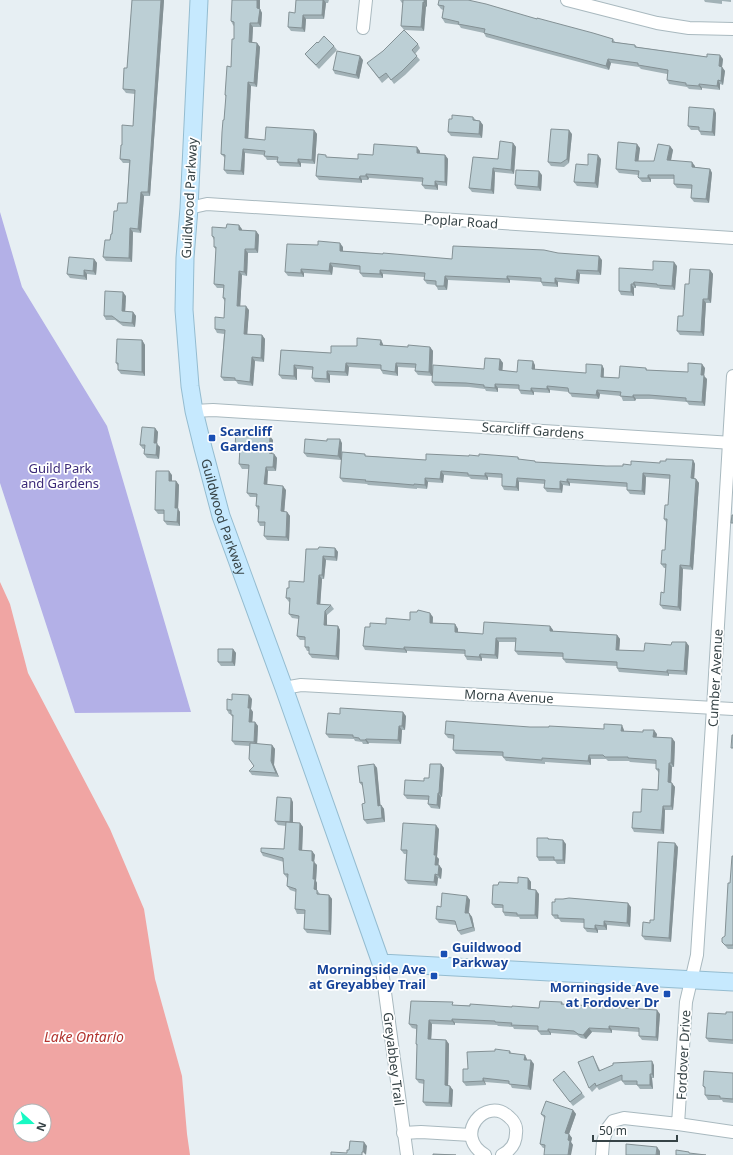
<svg xmlns="http://www.w3.org/2000/svg" width="733" height="1155" font-family="'Noto Sans',sans-serif">
<style>
.green{fill:#b3b0e7}
.water{fill:#f0a5a3;fill-rule:evenodd}
.lines{fill:none;stroke-linecap:round;stroke-linejoin:round}
.street-casing{stroke:#a9b9bf;stroke-width:14}
.secondary-casing{stroke:#94bcd0;stroke-width:19}
.street{stroke:#fff;stroke-width:12}
.secondary{stroke:#c6e9fe;stroke-width:17}
.wall{fill:#a2b2b7}
.shaded-wall{fill:#849195}
.building{fill:#bccfd5;stroke:#849195}
.transit-dot{fill:#1a4fb4;stroke:#fff;stroke-width:1.5}
.labels{text-anchor:middle;dominant-baseline:central;stroke-width:3.5;stroke-linejoin:round;paint-order:stroke}
.street-label{font-size:13px;fill:#364346;stroke:#fff}
.transit-label{font-size:13px;font-weight:bold;fill:#164399;stroke:#fff;text-anchor:start}
.park-label{font-size:13px;fill:#3b2978;stroke:#fff}
.water-label{font-size:14px;font-style:italic;fill:#b2342f;stroke:#fff}
</style>
<rect width="100%" height="100%" fill="#e7eff3"/>
<!-- green -->
<path class="green" d="M0,212l22,75 85,139 84,286 -116,1 -75,-230z"/>
<!-- water -->
<path class="water" d="M0,582l10,22 18,69 82,156 34,80 11,70 27,97 5,58 3,21h-190zM20,1111h24v24h-24z"/>
<g class="lines">
<defs>
<g id="street">
<path d="M567,0l90,23 32,5 44,1"/>
<path d="M363,28l3,-28"/>
<path d="M189,208l18,-4 526,34"/>
<path d="M194,411l19,-1 520,33"/>
<path d="M284,688l17,-3 432,24"/>
<path d="M381,963l26,192"/>
<path d="M678,1124l55,8"/>
<path d="M403,1133l18,-1 50,3"/>
<path d="M485,1155c-33,-20 1,-60 24,-38 5,4 8,10 7,16 0,11 -5,17 -14,22"/>
<path d="M602,1155l1,-13 4,-13 6,-8 11,-3 54,6 8,-122 11,-47 16,-247 20,-332"/>
</g>
<g id="secondary">
<path id="s1" d="M199,0l-10,208 -4,50 -1,52 6,76 4,25 9,37 18,68 63,172 97,275 352,19"/>
</g>
</defs>
<!-- street casing -->
<use href="#street" class="street-casing"/>
<!-- secondary casing -->
<use href="#secondary" class="secondary-casing"/>
<!-- street -->
<use href="#street" class="street"/>
<!-- secondary -->
<use href="#secondary" class="secondary"/>
</g>
<!-- wall -->
<g class="wall">
<path d="M132,0h32l-14,196h-6l-3,37 -8,-1 -1,30 -26,-1 -3,-4 7,-17 7,-29 10,-8 2,-40h-6l-3,-4 2,-14 11,-19 2,-32 -9,-1 -3,-4 4,-21z"/>
<path d="M296,0h33l-1,3h-2l-2,16h-18l-1,13 -14,-1 -3,-4 7,-14z"/>
<path d="M400,0h27v7l-1,-1 -2,25 -20,-1 -3,-4 2,-23h-1z"/>
<path d="M704,0h27v2l-9,-1v3l-17,-2z"/>
<path d="M438,5l99,14 76,20 2,3 20,3 2,2 86,12 -1,8 3,4 -2,14 -3,-1v6l-18,-2v2l-13,-1 -2,-2 -18,-3 -2,-4v-6l-26,-5 -2,-2 -28,-4 -2,7 -123,-33 -2,-4 -23,-5 -2,-3 -14,-2 -3,-5 1,-8 -2,-1z"/>
<path d="M260,9l2,4 -1,14h-8l-1,15 5,1 3,4 -3,40 -6,-1 -3,53 17,1 49,-10 3,4 -2,30 -14,-1v4l-21,-1 -3,-4 1,-2h-11l-3,-5 -19,-2 -1,22 -17,-1 -3,-4 1,-12 -4,-4 5,-57 -1,-2 6,-28 3,-28v-13l-1,-1 -2,-4z"/>
<path d="M318,43l16,3 3,4 -18,19 -11,-11 -3,-4z"/>
<path d="M418,44l2,4 -5,6 5,6 -15,15 -11,9 -5,-7 -7,6 -12,-16z"/>
<path d="M363,60l-4,19 -24,-5 -2,-4z"/>
<path d="M716,113l-1,23 -14,-1 -2,-5h-8l-3,-4z"/>
<path d="M473,117l3,3 4,1 3,4 -1,13 -31,-2 -3,-4z"/>
<path d="M572,134l-3,29 -5,4 -13,-1 -3,-4z"/>
<path d="M513,143l3,4 -2,27 -19,-2 -1,22 -22,-2 -3,-4z"/>
<path d="M670,146l3,4 -2,11 24,5v1l15,2 2,4 -3,30 -15,-1 -3,-4 1,-9 -15,-1 -3,-4v-5h-23v3h-9l-4,-5v-2l-19,-2 -3,-4 24,-21 -2,13h16z"/>
<path d="M420,151v2l25,2 3,4 -1,27 -9,-1v5l-13,-1 -3,-4 1,-3 -54,-4 -1,2h-6v3l-43,-3 -3,-4 11,-19 31,2 15,-4z"/>
<path d="M601,159l-3,29 -21,-2 -3,-4z"/>
<path d="M542,175l-1,16 -24,-2 -2,-4z"/>
<path d="M242,229v1l14,1 3,4 -1,18h-10l-1,23 -5,-1 -2,31 9,4 -2,24 15,1 3,4 -1,23 -9,-1 -2,25 -15,-2 -2,-3h-12l-3,-4 3,-43 -7,-1 -2,-4 9,-11 1,-16 -2,-4v-10h-6l-3,-4 2,-34 -2,-3v-7l-2,-4z"/>
<path d="M343,247v4l109,8 150,1 -1,15 -21,-1 -1,10 -21,-2v5l-15,-1 -2,-4 -31,-2v3l-62,-3 -1,10h-9l-2,-5 -9,-1 -3,-4v-3l-41,-3v4l-20,-1 -3,-4v-3l-27,-3 -1,8 -28,-2v4l-16,-1 -3,-4z"/>
<path d="M94,259l3,4 -1,12 -9,-1v6l-17,-2 -3,-4z"/>
<path d="M677,266l-2,24 -15,-1 -1,-1 -23,-2v2h-2v8l-13,-1 -2,-4 34,-21z"/>
<path d="M710,270l3,4 -2,29h-5l-2,33 -24,-1 -3,-4 6,-15 6,-32z"/>
<path d="M126,296l-1,15 8,1 3,4 -1,11 -12,-1 -8,-6h-9l-2,-4z"/>
<path d="M142,340l3,5v31l-24,-2 -3,-4v-4l-2,-3z"/>
<path d="M383,344v1l25,2h22l3,4 -1,25 -14,-1 -3,-4 1,-3 -18,-1v9l-15,-2 -2,-4v-1l-32,-2 -1,9 -18,-1v8l-15,-1 -3,-4 1,-8 -16,-1v11l-15,-1 -3,-4 2,-25 50,3 26,-7z"/>
<path d="M500,359l3,4 -1,8 15,1 18,-7v5l51,3 16,-8 2,4v8l15,1 27,-10 1,2 41,2 17,-4 -1,8 3,3 -2,27 -16,-1 -2,-3 -35,-3h-16l-1,2h-12l-2,-5 -21,-2 -1,5 -27,-2 -3,-5 -19,-2v3l-16,-1v3l-13,-1 -2,-4v-1l-21,-1v4l-12,-1 -1,-2 -16,-2 -34,-1 -3,-4 52,-13z"/>
<path d="M155,428l3,4 -1,12 3,3 -1,12 -12,-1 -3,-4v-5h-1l-3,-4z"/>
<path d="M254,435l19,5 -1,14h2l3,4 -1,13h-8l-1,14 19,5 -2,22h3l3,4 -1,25 -22,-1 -3,-4v-10h-4l-2,-4v-12l-2,-4v-9h-6l-3,-4 2,-24h-7l-3,-5 1,-13h-2l-3,-4z"/>
<path d="M342,443v9l25,4 59,4 43,-4 49,1 2,3 15,1v1l71,4h17l8,-1 29,-2 6,-2 27,-1 2,4 -1,14 2,1 3,4 -6,87 -10,-1 -2,42 -18,-2 -3,-4 4,-12 2,-25h-2l-3,-4 4,-14 1,-28 -2,-3 4,-14 2,-26 -24,-2 -1,18 -15,-1 -3,-4v-3l-57,-4v3l-7,-1 -1,8 -15,-1 -3,-4 1,-4 -26,-2v9l-15,-1 -2,-4v-8l-14,-1v3l-17,-1 -2,-2 -25,-2 -1,8 -15,-1 -1,7 -10,-1v1l-23,-2 -26,-2 -1,-1 -24,-2 -3,-4 1,-18 -34,-3 -3,-4z"/>
<path d="M172,475v6h4l3,4 -1,24 2,3v14l-13,-1 -3,-4v-7h-6l-3,-4z"/>
<path d="M335,548l3,4 -1,9 -11,-1 -2,19h-2l-2,25 11,1 3,4 -7,6v10l11,1 2,4 -1,30 -27,-2 -3,-4v-3h-2l-2,-4v-7h-5l-3,-4 2,-17 -7,-1 -3,-4 1,-12h-1l-3,-4 3,-10 15,-6 14,-33z"/>
<path d="M433,617v6l22,1 3,5v3l25,2 67,-8 3,4v1l64,4 3,4 -1,11 25,1 42,-9 3,4 -2,29 -18,-1v2l-50,-4 -2,-4v-2l-51,-3 -3,-4v-2l-45,-2 -3,-4v-9h-16l-1,17 -16,-1v3l-15,-1 -2,-4v-2l-58,-3v2l-42,-3 -2,-4 7,-19 40,-7z"/>
<path d="M233,649l3,4 -1,13h-14l-3,-4z"/>
<path d="M252,699l-1,10 2,3 -1,10h3l3,4 -1,18 15,1 3,4 -1,16 5,12 -27,-2 -3,-4 5,-5 -5,-7v-13l-14,-1 -3,-4 1,-23 -2,-4h-2l-2,-4 5,-10z"/>
<path d="M406,716l-1,14h-3l-1,14 -32,-1 -1,1h-5l-1,-2 -7,-1 -1,-2 -25,-1 -3,-4z"/>
<path d="M530,727l94,3v1l33,3 -1,3 16,1 3,4 -1,25h-2l-1,16 4,4 -2,23h-8l-1,24 -30,-2 -2,-4 9,-16 17,-22 1,-17 -3,-4v-5l-26,-2 -1,-1h-21l-2,-2h-15v6l-46,-3v2l-39,-3 -3,-4v-1l-47,-2 -3,-4 1,-11 -6,-1 -3,-4z"/>
<path d="M374,764l3,4 3,37h1l3,4 1,13 -18,2 -3,-4 1,-17 -2,-16 -3,-4z"/>
<path d="M441,764l3,4 -2,29h-1l-1,12 -9,-1 -3,-4v-4l-21,-1 -3,-4 20,-14 5,-3z"/>
<path d="M293,802v21h7l3,4 -1,23 10,1 3,4 -1,7 3,3 -1,16 1,2v7l3,4 9,1 3,4 -1,36 -24,-2 -3,-4 1,-15h-8l-2,-5 1,-17 -6,-2 -3,-4v-8l-3,-4v-12l-21,-6 -2,-4 23,-3 2,-23 -8,-1 -3,-4z"/>
<path d="M439,829l-2,28 2,2 -1,6h1l3,4 -1,10 -3,-1 -1,8 -29,-2 -3,-4 1,-26h-2l-3,-4z"/>
<path d="M548,838l1,1 17,5 -1,20h-8l-2,-3h-16l-2,-4z"/>
<path d="M678,847l-7,95 -26,-2 -3,-4 8,-13 4,-3z"/>
<path d="M733,856v93h-5l-6,-7 3,-6z"/>
<path d="M528,878l3,4v8l8,4 -1,25h-18l-1,-2 -14,-1 -2,-4v-4h-8l-3,-4 6,-19 20,-2z"/>
<path d="M467,896l3,4 -1,13 3,4 3,14 -14,4 -3,-4 -2,-6 -17,-2 -3,-4 5,-12z"/>
<path d="M631,907l-1,20 -23,-2v5h-9v3l-11,-1 -3,-4v-5l-23,-1 -2,-3h-4l-3,-4z"/>
<path d="M562,1002l1,2 97,10 -2,27 -16,-1 -3,-4v-4l-27,-2v3l-20,-1 -6,7 -5,-1 -4,-3 -26,-2v2h-10l-3,-4v-1l-24,-1 -1,-2 -15,-1 -1,-1 -42,-2v2l-23,-1 -1,15 15,1 3,4 -1,41 5,5 -1,17 -26,-1 -3,-4 1,-18 -5,-1 -3,-4 1,-33 -1,-2v-15l-4,-1 -3,-4 45,-19 58,2 27,1z"/>
<path d="M733,1012v32l-24,-2 -3,-4 20,-24z"/>
<path d="M510,1051l2,3 15,5v1l7,4 -3,26 -19,-2 -2,-4 -25,-2 1,3 -20,1 -3,-4 5,-13z"/>
<path d="M593,1056l7,14 54,-5v13h-2l1,11h-13l-3,-4h-12l-3,-4v-1l-23,10 -2,-3 -5,5 -3,-4z"/>
<path d="M733,1073v30l-10,-1 -1,-2h-14l-3,-5v-6l-2,-3z"/>
<path d="M556,1084l26,9 3,4 -12,9z"/>
<path d="M573,1110l3,4 -7,20 3,4 -1,4 2,3 -30,3 -3,-4 5,-25 -4,-5z"/>
</g>
<!-- shaded-wall -->
<g class="shaded-wall">
<path d="M161,0h3l-14,196 -2,-4z"/>
<path d="M257,0h3v9l2,4 -1,14 -3,-4 -1,-15z"/>
<path d="M323,0h1l2,3 -2,16 -2,-4z"/>
<path d="M424,0h3v7l-3,-4z"/>
<path d="M423,2l3,4 -2,25 -3,-4z"/>
<path d="M303,15l3,4 -1,13 -3,-4z"/>
<path d="M250,23l3,4 -1,19 -3,-4z"/>
<path d="M257,43l3,4 -3,40 -3,-4z"/>
<path d="M720,55l3,4 -1,8 3,4 -2,14 -2,-4 -2,-15z"/>
<path d="M360,56l3,4 -4,19 -3,-4z"/>
<path d="M608,59l3,4 -2,7 -3,-4z"/>
<path d="M718,80l2,4v6l-3,-4z"/>
<path d="M248,82l3,4 -3,56 -3,-4z"/>
<path d="M699,84l3,4v2l-3,-4z"/>
<path d="M714,109l2,4 -1,23 -3,-4z"/>
<path d="M480,121l3,4 -1,13 -3,-4z"/>
<path d="M314,130l3,4 -2,30 -3,-4z"/>
<path d="M569,130l3,4 -3,29 -2,-4z"/>
<path d="M513,143l3,4 -2,27 -3,-4z"/>
<path d="M637,144l3,4 -2,17 -3,-4z"/>
<path d="M670,146l3,4 -3,14 -3,-4z"/>
<path d="M417,147l3,4 -1,6 -2,-4z"/>
<path d="M243,149l2,4 -1,22 -3,-4z"/>
<path d="M445,155l3,4 -1,27 -2,-4z"/>
<path d="M598,155l3,4 -3,29 -3,-5z"/>
<path d="M298,159l3,4v4l-3,-4z"/>
<path d="M692,162l3,4v5l-3,-4z"/>
<path d="M493,168l2,4 -1,22 -3,-4z"/>
<path d="M710,169l2,4 -3,30 -3,-4z"/>
<path d="M539,171l3,4 -1,16 -3,-4z"/>
<path d="M366,174l3,4 -1,2 -2,-4z"/>
<path d="M648,175l3,4v3l-3,-4z"/>
<path d="M360,176l2,4v3l-3,-4z"/>
<path d="M435,181l3,4v5l-3,-4z"/>
<path d="M141,192l3,4 -3,37 -3,-4z"/>
<path d="M239,225l3,4v5l-3,-4z"/>
<path d="M130,228l3,4 -1,30 -3,-4z"/>
<path d="M256,231l3,4 -1,18 -3,-4z"/>
<path d="M340,243l3,4v8l-3,-4z"/>
<path d="M245,249l3,4 -1,23 -3,-4z"/>
<path d="M599,256l3,4 -1,15 -3,-4z"/>
<path d="M94,259l3,4 -1,12 -3,-4z"/>
<path d="M674,262l3,4 -2,24 -3,-4z"/>
<path d="M330,263l3,4 -1,8 -3,-4z"/>
<path d="M301,269l3,4v4l-3,-4z"/>
<path d="M84,270l3,4v6l-3,-4z"/>
<path d="M380,270l3,4v4l-3,-4z"/>
<path d="M577,270l3,4 -1,10 -3,-4z"/>
<path d="M710,270l3,4 -2,29 -3,-4z"/>
<path d="M239,271l3,4 -2,35 -3,-4z"/>
<path d="M445,276l3,4 -1,10 -3,-4z"/>
<path d="M507,276l3,4v3l-3,-4z"/>
<path d="M555,278l3,4v5l-3,-4z"/>
<path d="M634,282l2,4v2l-3,-4z"/>
<path d="M631,284l3,4v8l-3,-4z"/>
<path d="M123,292l3,4 -1,19 -3,-4z"/>
<path d="M703,299l3,4 -2,33 -3,-4z"/>
<path d="M246,306l3,4 -2,28 -3,-4z"/>
<path d="M133,312l3,4 -1,11 -3,-4z"/>
<path d="M262,335l3,4 -1,23 -3,-4z"/>
<path d="M142,340l3,5v31l-3,-4z"/>
<path d="M381,340l2,4v5l-3,-4z"/>
<path d="M430,347l3,4 -1,25 -3,-4z"/>
<path d="M252,357l3,4 -2,25 -3,-4z"/>
<path d="M500,359l3,4 -1,12 -3,-5z"/>
<path d="M533,361l2,4v9l-3,-5z"/>
<path d="M346,363l3,4 -1,9 -3,-4z"/>
<path d="M396,363l2,4v9l-3,-4z"/>
<path d="M702,364l3,4 -1,8 3,3 -2,27 -3,-4 -1,-27z"/>
<path d="M294,365l3,4v11l-3,-4z"/>
<path d="M602,365l2,4 -1,12 -2,-4z"/>
<path d="M327,371l3,4v8l-3,-4z"/>
<path d="M495,384l3,4v4l-3,-4z"/>
<path d="M547,386l3,4v3l-3,-4z"/>
<path d="M531,388l3,4v3l-3,-4z"/>
<path d="M597,390l3,4 -1,5 -3,-4z"/>
<path d="M633,395l3,4 -1,2 -2,-4z"/>
<path d="M155,428l3,4 -1,12 3,3 -1,12 -3,-4 -2,-12z"/>
<path d="M270,436l3,4 -1,18 -3,-5z"/>
<path d="M340,439l2,4 -1,17 -3,-4z"/>
<path d="M274,454l3,4 -1,13 -3,-4z"/>
<path d="M693,460l2,4 -1,18 -3,-4z"/>
<path d="M266,467l2,4 -1,17 -3,-4z"/>
<path d="M169,471l3,4v10l-3,-4z"/>
<path d="M441,471l3,4 -1,8 -3,-4z"/>
<path d="M485,473l3,4v3l-3,-4z"/>
<path d="M643,473l3,4 -1,18 -3,-4z"/>
<path d="M425,478l3,4 -1,7 -2,-4z"/>
<path d="M517,478l2,4v9l-3,-4z"/>
<path d="M567,479l3,4v3l-3,-4z"/>
<path d="M696,479l3,4 -6,87 -3,-4z"/>
<path d="M176,481l3,4 -1,24 2,3v14l-3,-4 -2,-14z"/>
<path d="M560,481l3,4 -1,8 -2,-4z"/>
<path d="M283,486l3,4 -2,25 -3,-4z"/>
<path d="M287,512l3,4 -1,25 -3,-4z"/>
<path d="M335,548l3,4 -1,9 -2,-4z"/>
<path d="M323,556l3,4 -2,19 -2,-4z"/>
<path d="M680,565l3,4 -2,42 -3,-4z"/>
<path d="M319,575l3,4 -2,29 -3,-4z"/>
<path d="M325,611l2,4v14l-3,-4z"/>
<path d="M430,613l3,4 -1,10 -2,-4z"/>
<path d="M455,624l3,5v7l-3,-4z"/>
<path d="M338,626l2,4 -1,30 -3,-4z"/>
<path d="M550,626l3,4v5l-3,-4z"/>
<path d="M617,635l3,4 -1,15 -3,-4z"/>
<path d="M496,638l3,4 -1,17 -3,-4z"/>
<path d="M686,642l3,4 -2,29 -3,-4z"/>
<path d="M404,647l3,4v2l-3,-4z"/>
<path d="M233,649l3,4 -1,13 -3,-4z"/>
<path d="M480,654l2,4v3l-3,-4z"/>
<path d="M667,670l2,4v2l-2,-4z"/>
<path d="M249,695l3,4 -1,10 2,3 -1,14 -3,-4 -1,-14z"/>
<path d="M403,712l3,4 -1,14 -3,-4z"/>
<path d="M255,722l3,4 -1,20 -3,-4z"/>
<path d="M622,725l2,5v5l-3,-4z"/>
<path d="M399,726l3,4 -1,14 -3,-4z"/>
<path d="M654,730l3,4 -1,7 -3,-4z"/>
<path d="M672,738l3,4 -1,25 -3,-4z"/>
<path d="M366,739l3,4 -1,1 -3,-4z"/>
<path d="M272,745l3,4 -1,16 5,12 -3,-4 -5,-12z"/>
<path d="M589,755l2,4v6l-3,-4z"/>
<path d="M669,763l3,4 -1,19 -3,-4z"/>
<path d="M374,764l3,4 4,42 -3,-4z"/>
<path d="M441,764l3,4 -2,29 -3,-4z"/>
<path d="M672,783l3,4 -2,23 -2,-4z"/>
<path d="M438,793l3,4 -1,12 -3,-4z"/>
<path d="M291,798l2,4v24l-3,-4z"/>
<path d="M381,805l3,4 1,13 -3,-4z"/>
<path d="M663,806l2,4 -1,24 -3,-4z"/>
<path d="M300,823l3,4 -1,27 -3,-4z"/>
<path d="M436,825l3,4 -2,28 2,2 -1,10 -3,-4 -1,-10z"/>
<path d="M563,840l3,4 -1,20 -2,-4z"/>
<path d="M675,843l3,4 -7,95 -2,-4z"/>
<path d="M312,851l3,4 -1,7 3,3 -1,16 1,2v10l-3,-4 -2,-28z"/>
<path d="M439,865l3,4 -1,10 -3,-4z"/>
<path d="M435,874l3,4 -1,8 -3,-4z"/>
<path d="M528,878l3,4v11l-3,-4z"/>
<path d="M536,890l3,4 -1,25 -3,-4z"/>
<path d="M329,895l3,4 -1,36 -2,-4z"/>
<path d="M467,896l3,4 -2,17 -3,-4z"/>
<path d="M628,903l3,4 -1,20 -3,-4z"/>
<path d="M469,913l3,4 3,14 -2,-4z"/>
<path d="M604,921l3,4v5l-3,-4z"/>
<path d="M595,925l3,5v3l-3,-4z"/>
<path d="M657,1010l3,4 -2,27 -2,-4z"/>
<path d="M452,1019l3,4v2l-3,-4z"/>
<path d="M429,1020l3,4 -1,19 -3,-4z"/>
<path d="M609,1026l3,4v3l-3,-4z"/>
<path d="M589,1028l3,4 -6,7 -3,-4z"/>
<path d="M548,1029l3,4v2l-3,-4z"/>
<path d="M446,1040l3,4 -1,45 -3,-4z"/>
<path d="M525,1055l2,4v5l-3,-4z"/>
<path d="M531,1060l3,4 -3,26 -3,-4z"/>
<path d="M652,1061l2,4v13l-2,-4z"/>
<path d="M650,1074l2,4 1,11 -3,-4z"/>
<path d="M483,1078l2,4 1,3 -3,-4z"/>
<path d="M450,1086l3,4 -1,17 -3,-4z"/>
<path d="M573,1110l3,4 -7,20 3,4 -1,4 2,3 -2,10h-3v-15l-3,-7z"/>
<path d="M364,1142l3,4 -1,9 -3,-3z"/>
<path d="M657,1147l3,4v4h-4z"/>
</g>
<!-- building -->
<g class="building">
<path d="M132,0h29l-13,192h-7l-3,37 -8,-1 -1,30 -26,-1 2,-17h5l1,-6h1l2,-23h3l1,-8h9l3,-43 -10,-1 1,-14h1v-20l11,1 2,-36 -12,-1 1,-21h3z"/>
<path d="M232,0h25v8l3,1 -2,14h-8l-1,19 8,1 -3,40 -6,-1 -3,56 20,2 1,-13 48,3 -2,30 -14,-1v4l-21,-1 1,-5 -14,-1 1,-5 -22,-2 -2,22 -17,-1 1,-15 -4,-1 1,-22 1,-12h1l2,-25h-1l2,-29 4,1 1,-28h2v-17l-3,-1z"/>
<path d="M296,0h27l-1,15h-19l-1,13 -14,-1 1,-15 6,1z"/>
<path d="M403,0h21v3l-1,-1 -2,25 -20,-1z"/>
<path d="M439,0h29l18,4 51,15v-1l56,15 20,6 -1,3 23,3v2l72,10v-3l13,1 -1,11 3,1 -1,14 -3,-1 -1,6 -18,-2v2l-13,-1v-2l-19,-3 1,-10 -30,-5v-2l-30,-4 -2,7 -122,-33 1,-4 -27,-5 1,-2 -17,-4 2,-12 -6,-1z"/>
<path d="M404,30l14,14 -6,6 5,6 -15,15 -11,9 -5,-7 -7,5 -12,-15 16,-12z"/>
<path d="M324,36l10,10 -18,19 -11,-11 12,-12 1,1z"/>
<path d="M337,51l23,5 -4,19 -23,-5z"/>
<path d="M689,107l25,2 -2,23 -13,-1v-4l-11,-1z"/>
<path d="M452,115l21,2v3l7,1 -1,13 -31,-2 1,-13h3z"/>
<path d="M551,129l18,1 -2,29 -6,4 -13,-1z"/>
<path d="M500,141l13,2 -2,27 -18,-2 -2,22 -22,-2 4,-31 25,2z"/>
<path d="M618,142l19,2 -2,17h19l4,-17 12,2 -3,14 25,2v5l18,2 -4,30 -15,-1 1,-13 -18,-1v-9h-26v3h-9l-1,-1 1,-6 -23,-2z"/>
<path d="M374,144l43,3v6l28,2v27l-10,-1v5l-13,-1 1,-7 -57,-4v2h-6l-1,3 -43,-3 2,-22 8,1v2l32,2v-5l15,1z"/>
<path d="M588,154l10,1 -3,28 -21,-1 2,-18 12,1z"/>
<path d="M516,170l23,1 -1,16 -23,-2z"/>
<path d="M227,224l12,1v5l17,1 -1,18h-10l-1,23 -5,-1 -2,35h9l-2,28 18,1 -1,23 -9,-1 -2,25 -15,-2v-2l-14,-1 4,-47 -10,-1v-12l9,1 1,-20h-2l1,-13 -10,-1 2,-37h-2v-10l-2,-1v-9l14,1z"/>
<path d="M318,241l22,2v8l43,3v-1l69,6 1,-13 91,4 14,3 41,3 -1,15 -21,-1 -1,10 -21,-2v5l-14,-1v-4l-34,-2v3l-62,-3 -1,10h-8v-5l-12,-1 1,-7 -45,-3v4l-20,-1v-7l-30,-3 -1,8 -28,-2v4l-16,-1 2,-28 31,1z"/>
<path d="M69,257l25,2 -1,12 -9,-1v6l-17,-2z"/>
<path d="M653,261l21,1 -2,24 -15,-1v-1l-23,-2 -1,2h-2v8l-12,-1v-23l34,2z"/>
<path d="M690,269l20,1 -2,29h-5l-2,33 -24,-1 1,-15h5l2,-32h4z"/>
<path d="M105,291l18,1 -1,19 11,1 -1,11 -12,-1 -8,-6h-8z"/>
<path d="M357,338l24,2 -1,5 28,2v-2l22,2 -1,25 -14,-1 1,-7 -20,-1 -1,9 -14,-2v-5l-35,-2 -1,9 -18,-1v8l-15,-1 1,-11 -19,-2v11l-15,-1 2,-25 50,3v-7h26z"/>
<path d="M117,339l25,1v32l-24,-2v-7h-2z"/>
<path d="M485,358l15,1 -1,11 18,2 1,-12 15,1 -1,8 54,4v-9l16,1 -1,12 18,1 1,-12 26,2v2l42,2v-9l14,1 -1,11h3l-2,27 -16,-1v-3l-37,-3h-16v2l-13,-1 1,-4 -24,-2 -1,5 -27,-2 -1,-5 -21,-2v3l-16,-1v3l-12,-1v-5l-24,-1v4l-11,-1v-2l-18,-2 -34,-1 1,-17 51,4z"/>
<path d="M142,427l13,1 -1,15h3l-1,12 -12,-1 1,-9h-5z"/>
<path d="M236,431l16,1v3l18,1 -1,17 5,1 -1,13h-7l-2,17 19,2 -2,25 6,1 -1,25 -22,-1 1,-14h-7l1,-16h-3l1,-12 -10,-1 2,-28 -10,-1 1,-16 -5,-1z"/>
<path d="M305,439l22,2v-2h13l-2,17 -34,-3z"/>
<path d="M342,452l23,2v2l61,4v-6l43,2v-1l10,1v-2l39,3v2l17,2v1l71,4h17v-2l8,1v-4l29,2v-2h6v-2l27,1 -2,18 5,1 -6,87 -10,-1 -2,42 -18,-2 1,-13 3,1 2,-29h-5l1,-14h3l2,-31h-3l1,-14h3l2,-30 -27,-2 -1,18 -15,-1v-7l-60,-4v3l-7,-1v8l-16,-1 1,-8 -28,-2 -1,9 -14,-1v-12l-17,-1v3l-17,-1v-2l-27,-2 -1,8 -15,-1v7l-11,-1v1l-23,-2 -26,-2 1,-1 -26,-2z"/>
<path d="M156,471h13v10h7l-1,27h3l-1,14 -13,-1v-11h-9z"/>
<path d="M732,515h1v8h-2z"/>
<path d="M319,547l16,1v9l-12,-1 -1,19h-3l-2,29 14,1 -6,6 -1,14 14,1 -2,30 -27,-2v-7h-4v-10l-8,-1 2,-20 -10,-2 1,-16h-4l1,-10h2v-7l15,1 2,-33h12z"/>
<path d="M418,610l12,3v10l25,1v8l28,2 1,-12 66,4v5l67,4 -1,15 28,1 1,-8 26,2 1,-3h14l-2,29 -17,-1v2l-50,-4v-6l-54,-3v-6l-48,-2 1,-13h-20l-1,17 -15,-1 -1,3 -14,-1v-6l-61,-3v2l-41,-3 2,-19h5v-4l16,1v-6l24,2v-8h7z"/>
<path d="M218,649h15l-1,13h-14z"/>
<path d="M232,694l17,1 -1,13h2l-1,14h6l-1,20 -22,-1 1,-26h-2v-5h-4v-11l5,1z"/>
<path d="M340,708l63,4 -1,14h-3l-1,14 -32,-1 -1,1h-5l-1,-2 -6,-1v-2l-27,-1 2,-21 12,1z"/>
<path d="M446,721l84,6h19v-1l55,3v-5l18,1 -1,6 22,1v-2h11l-1,7 19,1 -1,25h-2l-1,19 4,1 -1,23h-8l-2,24 -29,-2 1,-16h8l1,-23 16,1 1,-21h-3v-9l-28,-2v-1h-23l-2,-2h-14l-1,6 -46,-3v2l-39,-3v-5l-50,-2 1,-15 -9,-1z"/>
<path d="M732,735h1v13h-2z"/>
<path d="M250,743l22,2 -1,16 5,12 -27,-2 5,-5 -5,-7z"/>
<path d="M374,764l4,42 3,-1 1,13 -18,2 -2,-16 3,-1 -3,-21 -2,1 -2,-17z"/>
<path d="M430,764h11l-2,29h-1l-1,12 -9,-1 1,-8 -25,-1 1,-15 19,1v-3h5z"/>
<path d="M277,797l14,1 -1,24 -15,-1z"/>
<path d="M286,822l14,1 -1,27 13,1v10h2l-1,18h2l-1,10 3,1v4l12,1v36l-25,-2 1,-19 -10,-1 1,-20 -9,-3 1,-12h-4l-1,-16 -22,-6v-4l23,1z"/>
<path d="M403,823l33,2 -2,30h2l-1,10h4l-1,10 -3,-1 -1,8 -29,-2 2,-30h-6z"/>
<path d="M537,838h11v1l15,1v20h-9v-3h-17z"/>
<path d="M658,842l17,1 -6,95 -27,-2 1,-14 7,1v-3h4z"/>
<path d="M732,856h1v89h-8l-3,-3v-4l3,-2 3,-53h2z"/>
<path d="M518,877l10,1v11l8,1 -1,25h-18v-2l-14,-1v-7l-11,-1 1,-19h5l1,-3 19,1z"/>
<path d="M442,893l25,3 -2,17h4l4,14 -15,4 -3,-10 -19,-2 1,-13 4,1z"/>
<path d="M569,898l59,5 -1,20 -23,-2v5l-9,-1v4l-11,-1v-9l-26,-1v-3h-6v-13h3v-3h8z"/>
<path d="M411,1001l42,1 -1,3 18,1v-2l42,3v-1l27,2 1,-7 22,1 -1,2 96,6 -1,27 -17,-1v-8l-30,-2v3l-20,-1 -6,7 -5,-1 -4,-3 -26,-2v2h-10v-5l-27,-1 1,-2 -17,-1v-1l-43,-2v2l-23,-1 -1,19 18,1 -1,45 5,1 -1,17 -26,-1 1,-22 -8,-1 1,-35h-1l1,-19 -8,-1z"/>
<path d="M726,1012h7v28l-27,-2 2,-25 18,1z"/>
<path d="M495,1049l15,2 -1,2 16,2 -1,5h7l-3,26 -19,-2v-3l-26,-3v3l-20,1v-13h5l-1,-17 28,-1z"/>
<path d="M593,1056l6,15 14,-6v-2l39,-2v13h-2v11h-13v-4h-15v-6l-26,11 -1,-3 -6,5 -11,-26z"/>
<path d="M564,1071l18,22 -12,9 -17,-22z"/>
<path d="M704,1071l29,2v26l-13,-1v-2l-15,-1v-8l-2,-1z"/>
<path d="M546,1101l27,9 -8,23 4,1 -1,6 2,1 -2,14h-24l1,-10 -5,-1 5,-28 -4,-2z"/>
<path d="M350,1141l14,1 -1,10h-1v3h-31v-3l16,1v-3h2z"/>
<path d="M626,1144l31,3 -1,8h-30z"/>
<path d="M676,1150l13,2v1l17,2h-30z"/>
<path d="M433,1154l23,1h-23z"/>
</g>
<!-- markers -->
<g class="transit-dot">
<rect x="208" y="434" width="8" height="8" rx="2"/>
<rect x="440" y="950" width="8" height="8" rx="2"/>
<rect x="430" y="972" width="8" height="8" rx="2"/>
<rect x="663" y="990" width="8" height="8" rx="2"/>
</g>
<g class="labels">
<!-- street labels -->
<g class="street-label">
<text transform="translate(189 198) rotate(-87)">Guildwood Parkway</text>
<text transform="translate(461 221) rotate(4)">Poplar Road</text>
<text transform="translate(533 430) rotate(4)">Scarcliff Gardens</text>
<text stroke="none"><textPath href="#s1" startOffset="522">Guildwood Parkway</textPath></text>
<text transform="translate(715 678) rotate(-87)">Cumber Avenue</text>
<text transform="translate(509 696) rotate(3)">Morna Avenue</text>
<text transform="translate(683 1055) rotate(-87)">Fordover Drive</text>
<text transform="translate(394 1059) rotate(83)">Greyabbey Trail</text>
</g>
<!-- transit labels -->
<g class="transit-label">
<text x="220" y="431">Scarcliff<tspan x="220" dy="15">Gardens</tspan></text>
<text x="452" y="947">Guildwood<tspan x="452" dy="15">Parkway</tspan></text>
<text x="426" y="969" text-anchor="end">Morningside Ave<tspan x="426" dy="15">at Greyabbey Trail</tspan></text>
<text x="659" y="987" text-anchor="end">Morningside Ave<tspan x="659" dy="15">at Fordover Dr</tspan></text>
</g>
<!-- park labels -->
<g class="park-label">
<text x="60" y="468">Guild Park<tspan x="60" dy="15">and Gardens</tspan></text>
</g>
<!-- water labels -->
<g class="water-label">
<text x="84" y="1036">Lake Ontario</text>
</g>
</g>
<!-- north arrow -->
<g transform="translate(32 1123) rotate(111)"><circle r="19" fill="#ffffff" stroke="#afb4b5"/>
<path d="M0-3L7 15L0 10L-7 15Z" fill="#18f9c3"/>
<text y="-6" font-size="11" font-weight="bold" text-anchor="middle" fill="#364346">N</text>
</g>
<!-- scale -->
<path d="M593 1135v6h84v-6" fill="none" stroke="#364346" stroke-width="2"/>
<text x="599" y="1135" font-size="12" fill="#364346" stroke="#ffffff" stroke-width="3" paint-order="stroke">50 m</text>
</svg>
